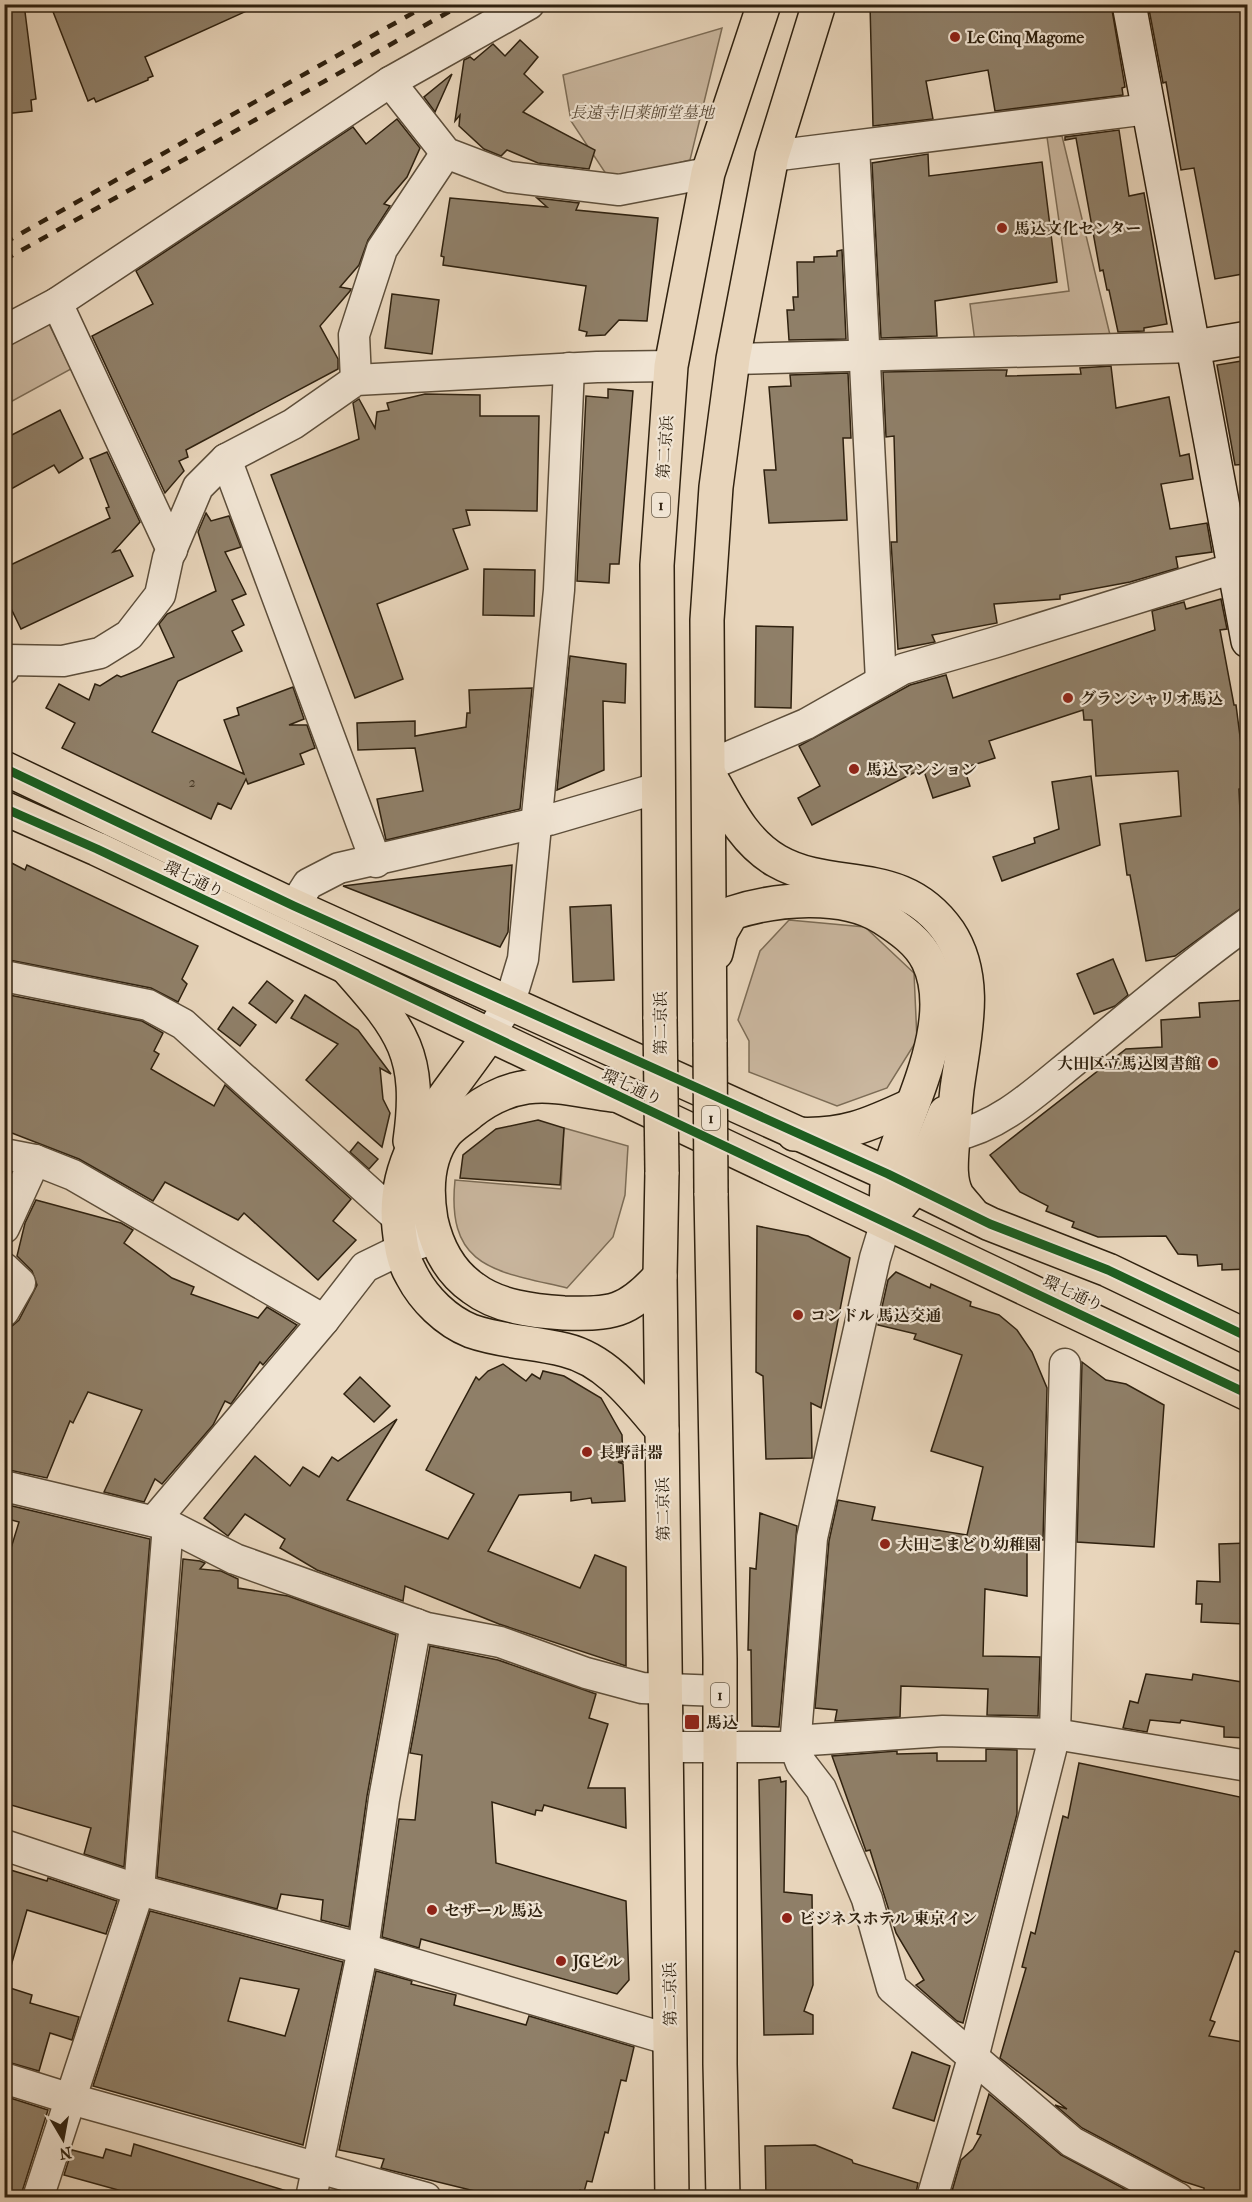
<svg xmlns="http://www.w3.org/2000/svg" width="1252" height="2202" font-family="'IM FELL French Canon','Noto Serif JP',serif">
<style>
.green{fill:#c9b69e;stroke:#7c6c56;stroke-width:1.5}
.building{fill:#8f7f68;stroke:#2f210f;stroke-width:1.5;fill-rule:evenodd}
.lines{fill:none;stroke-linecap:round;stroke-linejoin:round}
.street-casing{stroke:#5d4e3a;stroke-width:33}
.secondary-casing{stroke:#2f210f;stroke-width:36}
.primary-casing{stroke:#2f210f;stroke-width:36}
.highway-casing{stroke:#2f210f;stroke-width:36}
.street{stroke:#f0e4d3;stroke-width:30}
.secondary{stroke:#f0e4d3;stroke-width:33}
.primary{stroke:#e8d5bb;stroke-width:33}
.highway{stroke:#e8d5bb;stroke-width:33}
.rail{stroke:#2f210f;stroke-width:4.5;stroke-dasharray:10 10;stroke-linecap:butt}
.highway-bridge-casing{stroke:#2f210f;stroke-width:36;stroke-linecap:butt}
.highway-bridge{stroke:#e8d5bb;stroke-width:33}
.cycleway-casing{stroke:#f0e4d3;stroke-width:13}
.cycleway{stroke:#1b5e20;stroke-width:9}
.poi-dot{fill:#8f2418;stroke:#f0e4d3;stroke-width:2}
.labels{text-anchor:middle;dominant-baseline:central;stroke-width:4.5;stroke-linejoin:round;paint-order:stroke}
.number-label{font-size:14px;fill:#473825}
.shield{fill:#f0e4d3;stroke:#695c4a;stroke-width:1.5}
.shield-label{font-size:15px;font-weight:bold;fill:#2f210f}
.poi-label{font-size:16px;font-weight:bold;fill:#2f210f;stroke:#f0e4d3;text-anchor:start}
.park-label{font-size:16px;font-style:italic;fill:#564633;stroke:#f0e4d3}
.street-label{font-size:16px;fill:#2f210f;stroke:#f0e4d3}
</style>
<rect width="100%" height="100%" fill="#e8d5bb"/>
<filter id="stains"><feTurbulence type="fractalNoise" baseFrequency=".00333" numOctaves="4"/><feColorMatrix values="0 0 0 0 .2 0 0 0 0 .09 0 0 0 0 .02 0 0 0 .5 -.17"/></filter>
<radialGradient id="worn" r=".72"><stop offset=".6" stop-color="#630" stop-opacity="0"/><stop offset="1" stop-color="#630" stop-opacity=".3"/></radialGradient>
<!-- green -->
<g class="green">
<path d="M722,28l-32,132 -80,20 -39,-59 -8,-46z"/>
<path d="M1062,136l49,203 -136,3 -5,-38 99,-13 -22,-154z"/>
<path d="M47,320l24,49 -66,36v-62z"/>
<path d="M789,920l76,7 49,46 3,67 -30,48 -50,18 -88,-34v-31l-11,-21 22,-69z"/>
<path d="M564,1128l64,18 -3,49 -12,42 -46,51c-71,-17 -121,-19 -112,-108l106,9z"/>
</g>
<!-- building -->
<g class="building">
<path d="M4,4h20l12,95 -5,1 1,11 -28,3z"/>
<path d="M50,4h212l-117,53 8,19 -5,2v2l-52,22 -2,-4 -6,3z"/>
<path d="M870,4h241l14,83 -3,1 1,7 -128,16 -7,-41 -62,11 7,38 -60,7z"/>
<path d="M1148,4h100v269l-33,6 -21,-111 -13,2 -15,-88 -3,1z"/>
<path d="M520,40l18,17 -14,17 19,18 -20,20 72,38 -6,19 -51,-6 -31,-13 -6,6 -17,-7 -25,-23 1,-11 -5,6 9,-61 6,-3 4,3 19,-16 12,12z"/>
<path d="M452,74l-17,38 -11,-15z"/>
<path d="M397,119l23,29 -13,29 -23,27 6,2 -22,34 -9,25 -19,22 11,2 -1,2 -30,35 18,33v10l-152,81 2,7 -9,4 5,10 -19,22 -73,-157 61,-32 -17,-33 217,-144 13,17z"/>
<path d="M1119,130l10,66 15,-3 23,131 -23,4v3l-26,1 -9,-42h-2l-4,-20 -3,1 -24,-133 -11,2v-3z"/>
<path d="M928,154l1,22 113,-14 15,120 -122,19 2,35 -56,2 -9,-175z"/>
<path d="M450,198l97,9 -10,-9 42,5 -3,7 82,8 -11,103 -28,-1 -14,15 -19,1 1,-4 -8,-2 7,-44 -143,-21 1,-8 -3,-1z"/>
<path d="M842,250l4,89 -57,1 -2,-30h7l-1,-13h5l-1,-35h17v-5l23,-1v-5z"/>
<path d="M392,294l47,6 -7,54 -47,-6z"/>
<path d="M1248,360v104l-13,1 -18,-100z"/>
<path d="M1111,366l5,42 53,-11 11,59 9,-2 4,25 -32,5 9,45 37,-6 5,29 -36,5 2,11 -48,14 -70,13v4l-66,5 3,19 -65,12 3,7 -37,7 -7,-107h6l-3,-106 -8,1 -3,-65 106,-2h18l-1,6 75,-2 -1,-6z"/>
<path d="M848,373l3,65h-8l4,82 -78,3 -5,-53h12l-7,-83 22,-1 -1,-11z"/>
<path d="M608,389l25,2 -14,173h-9l-1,19 -32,-2 9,-185 22,2z"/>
<path d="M425,394l55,1v21h59l-2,95 -71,-1 4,15 -17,4 15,40 -91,35 26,75 -48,19 -84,-223 88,-36 -6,-36 6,-4 16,29 2,-16 12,-2 -2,-7z"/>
<path d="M60,410l23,48 -24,15 -5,-8 -50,28v-54z"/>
<path d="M107,452l33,70 -27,30 7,-2 13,26 -112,53 -17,-35v-26l106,-50 -4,-10 3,-1 -19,-48z"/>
<path d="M206,513l5,8 18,-5 12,31 -16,5 21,42 -14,6 12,25 -12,6 10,20 -64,30 -26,51 92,42 -20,-54 15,-5 -2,-7 56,-21 11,32 -15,6h18l8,23 -15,6 4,10 -56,20 -2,-5 -15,30 -13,-6 -7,16 -149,-71 13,-25 -29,-15 13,-24 30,16 6,-16 5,2 17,-11 4,2 53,-20 -15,-33 8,-10 49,-23 -18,-59z"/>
<path d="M484,569l51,1 -1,46 -51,-1z"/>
<path d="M1221,599l6,30 -7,1 14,75h2l6,47 2,36 -5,1 3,67 6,35 -6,1 2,14 -69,50 -29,5 -16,-86h-3l-7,-51 61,-8 -3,-45 -82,5 -4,-56h-8l-1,-10 -94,31 6,17 -31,10 6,18 -37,12 -10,-30 -111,57 -14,-27 22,-12 -21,-40 111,-61 36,-10 7,23 202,-68 -3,-19 32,-9 2,7z"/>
<path d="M756,626l37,1 -2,81 -36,-1z"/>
<path d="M570,656l56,8 -1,39 -22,-2 1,69 -47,20z"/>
<path d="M532,688l-12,121 -134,31 -9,-41 46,-8 -8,-43 -57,2 -1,-27 58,-2v15l51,-9 1,-14h3l-1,-23z"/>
<path d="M1091,776l9,69 -98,36 -9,-24 42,-14 -1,-5 25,-9 -7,-47z"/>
<path d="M4,859l21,11 2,-5 171,81 -16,33 5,5 -9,18 -27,-14 -147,-29z"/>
<path d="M512,865l-4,67 -8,15 -157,-61z"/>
<path d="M611,905l3,75 -41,2 -3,-75z"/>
<path d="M1113,959l15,36 -13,11 -21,8 -17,-40z"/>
<path d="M267,981l26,20 -17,22 -27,-20z"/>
<path d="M4,994l138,27 21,12 -9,18 5,3 -8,15 63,37 11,-21 126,114 -18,22 23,19 -38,40 -74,-67 -6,7 -73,-38 -12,19 -74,-42 -75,-29z"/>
<path d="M305,995l53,35 33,44 -11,-6 3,31 7,14 -8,34 -76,-67 32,-36 -47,-26z"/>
<path d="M1248,1000v269l-26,1v-6l-24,2 -1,-11 -19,-1 -12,-18 -68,1 -26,-10 2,-5 -28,-11 2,-5 -28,-14 -30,-37 136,-106 36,-2 -1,-27 39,-3 -1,-14z"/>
<path d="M233,1007l23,18 -16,21 -22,-17z"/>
<path d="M538,1120l26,8 -4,57 -100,-7 3,-23 33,-26z"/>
<path d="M358,1142l20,17 -9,10 -19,-17z"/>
<path d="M36,1200l85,23 12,7 -9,13 48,35 22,9 -3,7 67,24 9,-11 30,18 -34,40 -3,-3 -29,42 -6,-3 -12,24 -51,59 -7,-5 -11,23 -40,-10 38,-82 -54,-18 -15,31 -3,-2 -23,57 -43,-9v-141l8,-2 7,-6 18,-35 -5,-14 -15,-15 8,-33z"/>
<path d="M757,1226l51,10 42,22 -29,150 -10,-5 1,55 -46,1 -3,-83 -7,-4z"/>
<path d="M896,1272l34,16 1,-4 40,18 -1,4 29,9 18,15 15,22 15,36 -4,152 -16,-1v57l-42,-7 -2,67 57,1 -2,59 -51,-1 1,-26 -87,-3 -1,31 -65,4 2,-11 -22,-2 14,-167 9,-41 37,7 -3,13 95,15 16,-68 -52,-16 31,-96 -48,-16 2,-5 -38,-9 10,-45z"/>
<path d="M1082,1362l24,18 20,4 38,21 -10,142 -77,-5z"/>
<path d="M503,1364l23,17 6,-7 8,5 3,-8 21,5 37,22 21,37 1,27h-5l5,2 2,37 -33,2 -1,-5 -20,3v-9l-52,3 -31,56 92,37 15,-33 31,12v99l-127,-42 -94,-38 -2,15 -86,-31 -37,-22 5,-9 -40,-25 -17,22 -24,-18 51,-62 35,30 13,-19 16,10 13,-20 6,4 59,-42 -50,81 101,39 26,-45 -48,-24 50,-93 3,3 9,-9z"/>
<path d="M360,1377l30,29 -16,16 -30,-28z"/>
<path d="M4,1504l146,35 -26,328 -40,-13 7,-26 -87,-25v-232l15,-49 -15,-4z"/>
<path d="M760,1513l37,13 -18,201 -27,-1 -1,-76h-3l2,-82 6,1z"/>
<path d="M1248,1543v62h-3l-1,19 -43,-2 1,-18h-6l1,-23 23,1 -1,-38z"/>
<path d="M183,1559l17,2 5,2 -5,6 21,2 17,8v9l50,8 108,39 -29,161 -18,131 -28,-7 2,-20 -42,-6 -4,15 -120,-32z"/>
<path d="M430,1646l68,14 98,34 -7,24 19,6 -20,64h37l1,40 -82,-23 -2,6 -6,-1 -1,5 -43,-13 4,61 130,38 3,79 -12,14 -196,-55 -2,9 -37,-11 17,-118 16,1 7,-65 -12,-2z"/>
<path d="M1146,1674l46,6 1,-6 55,9v55l-24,-1v-10l-43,-7 -1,3 -30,-3 -3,12 -24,-4 7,-27 8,2z"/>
<path d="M986,1749l31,1v64l-54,209 -6,-2 -41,-36 8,-5 -28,-47 -26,-83 -4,1 -34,-95 65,-5v3l40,-1v8h49z"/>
<path d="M1079,1763l161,34 1,32h4l3,126 -13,-4 -25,69 5,2 -6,14 39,7v155h-17l-27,-6v-4l-22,-7 -100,-53 -27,-23 12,4 -67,-51 26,-90 -4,-1 9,-35 4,2 28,-118 5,2z"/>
<path d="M780,1777l1,5 5,-1 -2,111 28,3 1,90 -9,26 9,4v19l-49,1 -5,-255z"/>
<path d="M4,1868l43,13 1,-3 69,23 -11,33 -79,-24 -16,56h-7z"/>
<path d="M150,1911l193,51 -40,183 -210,-59zM240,1978l59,11 -14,47 -57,-15z"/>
<path d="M376,1971l36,10 -1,3 45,11 -2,10 72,20 3,-9 105,31 -8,34 -5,-1 -13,53 -3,-1 -13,50 -5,-1 -3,11 -4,-2 -2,8h-75l-122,-30 3,-9 -45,-9z"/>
<path d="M4,1986l28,9 -2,8 49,14 -7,23 -22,-7 -11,38 -35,-10z"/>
<path d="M912,2052l38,14 -16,55 -41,-13z"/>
<path d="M989,2094l72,61 73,39 -2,4h-182l11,-38 12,-11 8,-14 -4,-1z"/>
<path d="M4,2096l44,14 -28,88h-16z"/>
<path d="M134,2144l156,48 -1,6h-142l-83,-23 8,-25 31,8 3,-9 25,7z"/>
<path d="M815,2145l37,15 1,3 65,20 -3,15h-149l-1,-52z"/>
</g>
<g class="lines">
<defs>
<g id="street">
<path d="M390,82l56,71 63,24 110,13 89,-17"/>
<path d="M854,146l27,535"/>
<path d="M772,156l376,-47"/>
<path d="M57,303l115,247"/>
<path d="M4,331l53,-28 333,-221 139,-78"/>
<path d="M733,359l462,-12"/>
<path d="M356,380l-2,-45 28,-86 64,-96"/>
<path d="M226,459l150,403"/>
<path d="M4,669l4,-9 55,1 37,-8 29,-18 31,-40 8,-37 30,-71 28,-28 67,-35 63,-44 241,-13 74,-1"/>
<path d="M707,766l99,-42 97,-55 90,-26 241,-75"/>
<path d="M294,906l14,-22 31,-16 210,-48 109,-32"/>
<path d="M4,976l144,29 35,19 215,194 19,-4"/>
<path d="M489,1035l21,-33 13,-43 36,-369 10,-222"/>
<path d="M953,1136c51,-10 90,-51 130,-82 54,-44 107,-90 165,-131"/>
<path d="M4,1154l31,6 38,15 251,145"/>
<path d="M886,1222l-11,36 -63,280 -17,209 6,16 20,26 46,110 25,89 180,154 106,56"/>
<path d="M4,1228l31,-68"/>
<path d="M4,1268l16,15 -16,28"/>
<path d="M4,1486l164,39 67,34 192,69 73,14 86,31 56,15 78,3"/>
<path d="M154,1521l170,-201 41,-53 37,-18 34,-11"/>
<path d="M667,1747h128l14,-7 134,-9 112,3 193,32"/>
<path d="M4,1845l135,45 224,59 308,91"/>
<path d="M4,2078l67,21 355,99"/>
<path d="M38,2198l101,-308 29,-365"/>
<path d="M311,2198l52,-249 21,-150 32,-175"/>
<path d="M932,2198l41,-140 82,-324 10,-370"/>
</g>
<g id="secondary">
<path d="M1129,4l119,637"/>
<path d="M1195,347l53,-9"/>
</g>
<g id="primary">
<path d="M4,768l290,138 594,268 102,50 118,46 140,67"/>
<path d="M4,808l93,41 1151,545"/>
</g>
<g id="highway">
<path d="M710,776c18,32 34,66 67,85 58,33 125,3 172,71 30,45 16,101 9,150 -3,18 -3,37 -5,55 -1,18 -5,41 4,58 5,7 12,14 17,21"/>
<path d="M716,953l5,-21 11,-19c43,-14 110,-21 151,5 17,11 36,24 45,43 30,62 -23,151 -39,211 -4,15 -2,34 -3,50"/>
<path d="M348,969c55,62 74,86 62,172"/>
<path d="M660,1019l-3,-454 14,-199 37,-193 56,-169"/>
<path d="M489,1035c-40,61 -99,114 -90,193 2,18 4,33 13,48 12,23 34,45 59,55 31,11 63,11 94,19 42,10 70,48 97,80"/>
<path d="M710,1042l-3,-422 9,-133 17,-128 39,-203 47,-152"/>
<path d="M613,1095c-27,-3 -58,-12 -86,-8 -20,3 -41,13 -57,26 -8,7 -17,12 -24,20 -20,25 -20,58 -15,87 6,27 19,52 42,68 25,19 60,23 91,25 48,1 63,0 96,-37"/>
<path d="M794,1134c49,3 75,-9 118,-29"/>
<path d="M662,1172l-2,104 12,922"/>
<path d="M711,1193l9,466v405l3,134"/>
<path d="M886,1222l29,-35 30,-74"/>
</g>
</defs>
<!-- street casing -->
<use href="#street" class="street-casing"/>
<!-- secondary casing -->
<use href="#secondary" class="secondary-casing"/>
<!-- primary casing -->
<use href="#primary" class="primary-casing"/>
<!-- highway casing -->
<use href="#highway" class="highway-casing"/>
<!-- street -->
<use href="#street" class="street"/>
<!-- secondary -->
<use href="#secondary" class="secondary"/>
<!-- primary -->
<use href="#primary" class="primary"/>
<!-- highway -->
<use href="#highway" class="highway"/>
<!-- rail -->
<g class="rail">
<path d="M4,243l425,-239"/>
<path d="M4,260l459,-256"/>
</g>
<defs>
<g id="highway-bridge">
<path d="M660,1019l2,153"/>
<path d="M710,1042l1,151"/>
</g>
</defs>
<!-- highway-bridge casing -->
<use href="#highway-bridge" class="highway-bridge-casing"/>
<!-- highway-bridge -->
<use href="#highway-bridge" class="highway-bridge"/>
<defs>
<g id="cycleway">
<path d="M4,768l290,138 594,268 102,50 118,46 140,67"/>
<path d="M4,808l93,41 1151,545"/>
</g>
</defs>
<!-- cycleway casing -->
<use href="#cycleway" class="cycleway-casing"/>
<!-- cycleway -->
<use href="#cycleway" class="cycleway"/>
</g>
<!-- markers -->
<g class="poi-dot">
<circle cx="955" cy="37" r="6"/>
<circle cx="1002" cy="228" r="6"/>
<circle cx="1068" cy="698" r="6"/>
<circle cx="854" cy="769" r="6"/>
<circle cx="1213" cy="1063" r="6"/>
<circle cx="798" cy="1315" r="6"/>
<circle cx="587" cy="1452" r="6"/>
<circle cx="885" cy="1544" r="6"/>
<rect x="684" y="1714" width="16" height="16" rx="3"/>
<circle cx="432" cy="1910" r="6"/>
<circle cx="787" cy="1918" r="6"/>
<circle cx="561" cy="1961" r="6"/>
</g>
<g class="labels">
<!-- number labels -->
<g class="number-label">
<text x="192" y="782">2</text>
</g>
<!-- shield labels -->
<g class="shield">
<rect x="652" y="493" width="18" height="24" rx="4.5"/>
<rect x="702" y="1106" width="18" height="24" rx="4.5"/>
<rect x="711" y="1683" width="18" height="24" rx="4.5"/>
</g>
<g class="shield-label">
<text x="661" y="505">1</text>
<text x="711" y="1118">1</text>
<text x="720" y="1695">1</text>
</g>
<!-- poi labels -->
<g class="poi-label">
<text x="967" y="37">Le Cinq Magome</text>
<text x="1014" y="228">馬込文化センター</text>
<text x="1080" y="698">グランシャリオ馬込</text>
<text x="866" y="769">馬込マンション</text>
<text x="1201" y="1063" text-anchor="end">大田区立馬込図書館</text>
<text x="810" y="1315">コンドル 馬込交通</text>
<text x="599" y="1452">長野計器</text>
<text x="897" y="1544">大田こまどり幼稚園</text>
<text x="706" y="1722">馬込</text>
<text x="444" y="1910">セザール 馬込</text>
<text x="799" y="1918">ビジネスホテル 東京イン</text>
<text x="573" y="1961">JGビル</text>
</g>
<!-- park labels -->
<g class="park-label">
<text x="642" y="112">長遠寺旧薬師堂墓地</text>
</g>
<!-- street labels -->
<g class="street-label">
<text transform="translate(665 447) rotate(-86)">第二京浜</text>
<text transform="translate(194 879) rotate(26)">環七通り</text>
<text transform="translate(660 1023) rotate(-90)">第二京浜</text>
<text transform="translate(632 1087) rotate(25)">環七通り</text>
<text transform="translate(1073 1293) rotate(25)">環七通り</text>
<text transform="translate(663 1509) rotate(-91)">第二京浜</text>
<text transform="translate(670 1994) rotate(-91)">第二京浜</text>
</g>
</g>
<!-- margin -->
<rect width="1252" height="2202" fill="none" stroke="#e8d5bb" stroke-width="24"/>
<rect x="6" y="6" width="1240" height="2190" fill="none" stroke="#2f210f" stroke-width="3"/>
<rect x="12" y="12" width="1228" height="2178" fill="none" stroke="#2f210f" stroke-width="1.5"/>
<!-- north arrow -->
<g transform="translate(63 2139) rotate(170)" stroke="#f0e4d3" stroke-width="4.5" paint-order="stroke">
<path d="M0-4.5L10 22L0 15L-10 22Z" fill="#2f210f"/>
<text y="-9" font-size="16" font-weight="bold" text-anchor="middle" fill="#2f210f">N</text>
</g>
<rect width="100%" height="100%" filter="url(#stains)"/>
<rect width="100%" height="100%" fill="url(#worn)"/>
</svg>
